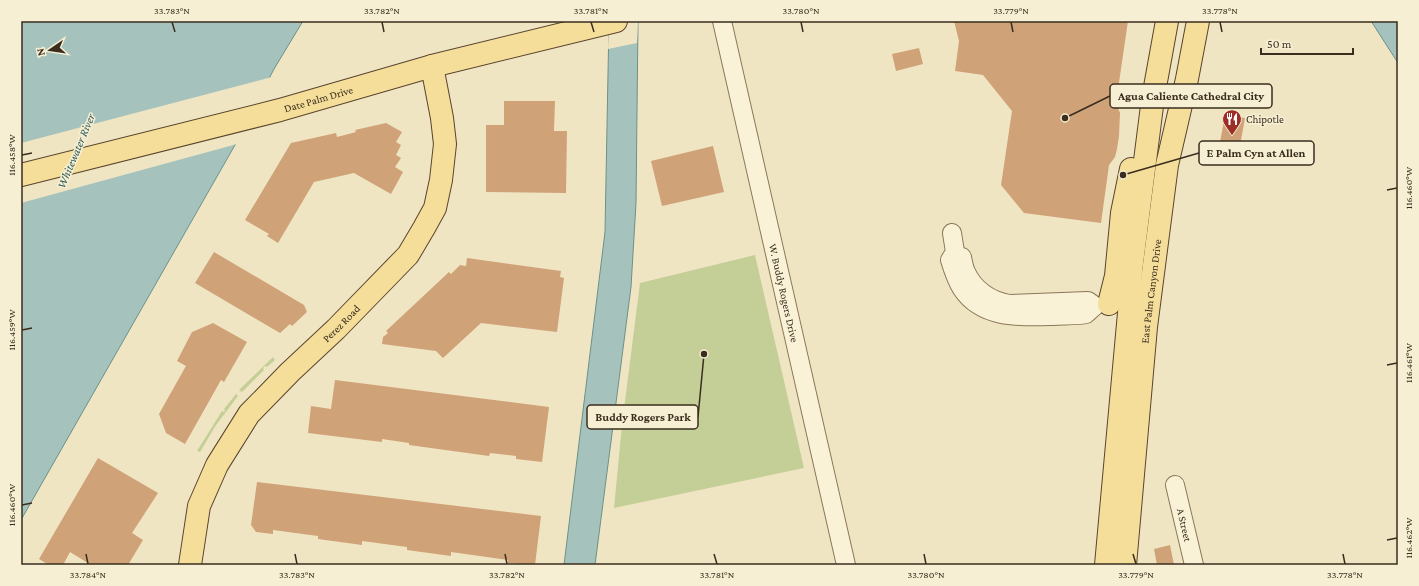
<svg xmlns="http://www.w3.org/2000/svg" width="1419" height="586" font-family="'Crimson Pro',serif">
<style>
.green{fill:#c4ce97}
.water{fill:#a6c2bc;stroke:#6c918a}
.pier{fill:#f0e5c3}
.building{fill:#cfa278}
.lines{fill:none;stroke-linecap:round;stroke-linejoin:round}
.minor-casing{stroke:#8b7759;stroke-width:20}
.major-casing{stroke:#59442e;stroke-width:24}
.minor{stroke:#faf2d7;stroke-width:18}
.major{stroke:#f4de9a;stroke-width:22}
.ticks{fill:none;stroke:#3a2d1e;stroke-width:1.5}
.labels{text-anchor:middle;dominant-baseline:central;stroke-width:3;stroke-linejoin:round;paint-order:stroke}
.street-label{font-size:11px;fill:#3a2d1e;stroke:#f7efd3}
.poi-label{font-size:11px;fill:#3a2d1e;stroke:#f7efd3;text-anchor:start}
.water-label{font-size:12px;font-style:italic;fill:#2d5a5b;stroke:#f7efd3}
.leader{fill:none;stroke:#3a2d1e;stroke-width:1.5}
.callout-dot{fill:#3a2d1e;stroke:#f7efd3;stroke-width:1.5}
.callout{fill:#f7efd3;stroke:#3a2d1e;stroke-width:1.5}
.callout-label{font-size:12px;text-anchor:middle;font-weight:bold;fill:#3a2d1e}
.neatline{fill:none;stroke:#3a2d1e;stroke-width:1.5}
.ticks-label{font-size:10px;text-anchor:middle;fill:#3a2d1e}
</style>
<rect width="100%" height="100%" fill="#f0e5c3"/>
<!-- green -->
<g class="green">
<path d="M755,255l49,213 -190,40 8,-83 18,-142z"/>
<path d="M273,357l2,3 -8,7 -2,-1 -2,2 1,2 -22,22 -3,-2z"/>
<path d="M236,394l2,2 -22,29 -16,27 -3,-1 25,-40 2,1 1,-2 -1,-1z"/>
</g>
<!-- water -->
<g class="water">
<path d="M21,21h282l-29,48 -39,76 -214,375z"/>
<path d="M609,21h29l-2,182 -5,84 -36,278h-31l41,-333z"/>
<path d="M1371,21h27v42z"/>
</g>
<!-- pier -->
<g class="pier">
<path d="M609,21h29l-1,22 -29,6z"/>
<path d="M272,77l-35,67 -216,59v-60z"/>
</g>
<!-- building -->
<g class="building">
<path d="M954,21h174l-12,82 4,10 -1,23 -2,13 -2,8 -6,8 -8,58 -77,-10 -23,-28 11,-74 -29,-36 -28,-4 4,-30z"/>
<path d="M919,48l4,16 -27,7 -4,-17z"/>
<path d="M504,101h51l-1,30h13l-1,62 -80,-1v-67h18z"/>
<path d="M1225,115l20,3 -7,39 -20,-4z"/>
<path d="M386,123l16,9 -6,10 5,3 -5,10 5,3 -6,9 8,5 -12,22 -37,-21 -40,9 -36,61 -11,-7 2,-2 -24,-14 46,-77 45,-10 1,4 19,-5 -1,-2z"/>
<path d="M713,146l11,46 -62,14 -11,-45z"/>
<path d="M214,252l90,53 3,7 -15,14 -2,-2 -10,9 -85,-50z"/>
<path d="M467,258l94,13 -1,6 4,1 -7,54 -76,-9 -38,35 -7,-7 -54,-7 1,-7 5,-4 -2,-2 63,-59 2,2 9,-9 6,1z"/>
<path d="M213,323l34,19 -23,40 -3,-2 -36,64 -19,-11 -7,-19 27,-48 -9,-5 15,-29z"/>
<path d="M335,380l214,27 -7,55 -26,-3v-3l-26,-3 -1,3 -80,-11v-2l-27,-4v3l-74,-9 3,-27 20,3z"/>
<path d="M98,458l60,35 -26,40 11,7 -15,25h-37l-21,-13 -7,13h-14l-10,-6z"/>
<path d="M257,482l284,34 -6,49 -27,-2v-3l-57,-8v4l-44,-6v-3l-45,-6v4l-44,-6v-3l-45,-6v4l-17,-2 -5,-7z"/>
<path d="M1170,545l4,20h-17l-3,-16z"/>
</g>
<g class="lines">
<defs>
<g id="minor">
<path id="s1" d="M722,21l124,544"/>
<path d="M952,233l3,19 -5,8c3,10 6,20 12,29 20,30 58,28 90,27 7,-1 27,0 34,-2 3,-2 6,-6 9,-8"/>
<path d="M962,257c1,5 2,11 4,15 8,18 25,29 43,32l79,-3 7,5"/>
<path id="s2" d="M1175,485l19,80"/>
</g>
<g id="major">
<path id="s3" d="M21,175l259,-65 152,-44 184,-45"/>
<path d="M1109,304l7,-28 6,-63 9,-44"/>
<path id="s4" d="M190,565l9,-59 18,-41 32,-51 41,-42 46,-43 72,-74 16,-27 11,-20 6,-28 4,-36 -3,-26 -10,-52"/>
<path d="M1106,565l24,-263 1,-31 22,-173 14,-77"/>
<path id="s5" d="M1125,565l21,-238 21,-162 20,-86 11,-58"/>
</g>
</defs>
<!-- minor casing -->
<use href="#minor" class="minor-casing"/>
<!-- major casing -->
<use href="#major" class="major-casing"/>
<!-- minor -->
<use href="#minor" class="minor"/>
<!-- major -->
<use href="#major" class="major"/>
</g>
<!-- ticks -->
<path class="ticks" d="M172,22l3,10M382,22l2,10M591,22l3,10M801,22l2,10M1011,22l2,10M1220,22l2,10M22,155l10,-2M1387,190l10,-2M22,330l10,-2M1387,365l10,-2M22,505l10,-2M1387,540l10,-2M86,554l2,10M295,554l2,10M505,554l2,10M714,554l3,10M924,554l2,10M1133,554l3,10M1343,554l2,10"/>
<!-- icons -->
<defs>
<symbol id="restaurant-pin" viewBox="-11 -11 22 30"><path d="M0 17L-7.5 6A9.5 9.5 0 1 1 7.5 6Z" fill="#9c2e27" stroke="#f7efd3"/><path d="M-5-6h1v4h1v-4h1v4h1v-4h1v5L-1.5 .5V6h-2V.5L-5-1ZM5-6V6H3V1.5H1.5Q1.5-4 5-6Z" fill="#fff"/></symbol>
</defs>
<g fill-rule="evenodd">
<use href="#restaurant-pin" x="1221" y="108" width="22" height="30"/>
</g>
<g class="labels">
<!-- street labels -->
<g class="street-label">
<text stroke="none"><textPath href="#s3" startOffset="307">Date Palm Drive</textPath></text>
<text stroke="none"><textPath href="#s5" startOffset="275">East Palm Canyon Drive</textPath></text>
<text stroke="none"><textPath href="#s1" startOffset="279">W. Buddy Rogers Drive</textPath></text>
<text stroke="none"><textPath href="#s4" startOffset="294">Perez Road</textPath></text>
<text stroke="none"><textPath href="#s2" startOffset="41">A Street</textPath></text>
</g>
<!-- poi labels -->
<g class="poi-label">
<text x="1246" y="119">Chipotle</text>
</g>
<!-- water labels -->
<g class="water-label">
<text transform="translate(76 151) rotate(-67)">Whitewater River</text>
</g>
</g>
<!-- callouts -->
<path class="leader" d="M1065 118L1110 96M1123 175L1199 153M704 354L698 417"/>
<g class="callout-dot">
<circle cx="1065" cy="118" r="4"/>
<circle cx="1123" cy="175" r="4"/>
<circle cx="704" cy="354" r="4"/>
</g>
<g class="callout">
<rect x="1110" y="84" width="162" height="24" rx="4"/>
<rect x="1199" y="141" width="115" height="24" rx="4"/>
<rect x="587" y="405" width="111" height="24" rx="4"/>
</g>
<g class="callout-label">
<text x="1191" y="100">Agua Caliente Cathedral City</text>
<text x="1256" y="157">E Palm Cyn at Allen</text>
<text x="643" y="421">Buddy Rogers Park</text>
</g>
<!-- border -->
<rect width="1419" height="586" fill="none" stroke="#f7efd3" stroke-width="44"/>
<!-- north arrow -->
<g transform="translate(50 50) rotate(257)" stroke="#f7efd3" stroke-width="3" paint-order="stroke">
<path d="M0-3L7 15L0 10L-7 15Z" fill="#3a2d1e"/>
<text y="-6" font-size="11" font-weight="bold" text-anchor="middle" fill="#3a2d1e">N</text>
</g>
<!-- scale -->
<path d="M1261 48v6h92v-6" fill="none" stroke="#3a2d1e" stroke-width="2"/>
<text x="1267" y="48" font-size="12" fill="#3a2d1e" stroke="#f7efd3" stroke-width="3" paint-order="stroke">50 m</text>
<rect x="22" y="22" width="1375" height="542" class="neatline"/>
<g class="ticks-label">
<text x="172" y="14">33.783°N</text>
<text x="382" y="14">33.782°N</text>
<text x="591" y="14">33.781°N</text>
<text x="801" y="14">33.780°N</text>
<text x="1011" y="14">33.779°N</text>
<text x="1220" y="14">33.778°N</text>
<text transform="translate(11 155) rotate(-90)" y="4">116.458°W</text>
<text transform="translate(1408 188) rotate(-90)" y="4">116.460°W</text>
<text transform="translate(11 330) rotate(-90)" y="4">116.459°W</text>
<text transform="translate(1408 363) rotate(-90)" y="4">116.461°W</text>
<text transform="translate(11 505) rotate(-90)" y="4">116.460°W</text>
<text transform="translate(1408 538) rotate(-90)" y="4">116.462°W</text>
<text x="88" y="578">33.784°N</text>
<text x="297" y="578">33.783°N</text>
<text x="507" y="578">33.782°N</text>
<text x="717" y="578">33.781°N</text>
<text x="926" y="578">33.780°N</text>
<text x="1136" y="578">33.779°N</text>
<text x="1345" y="578">33.778°N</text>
</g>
</svg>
